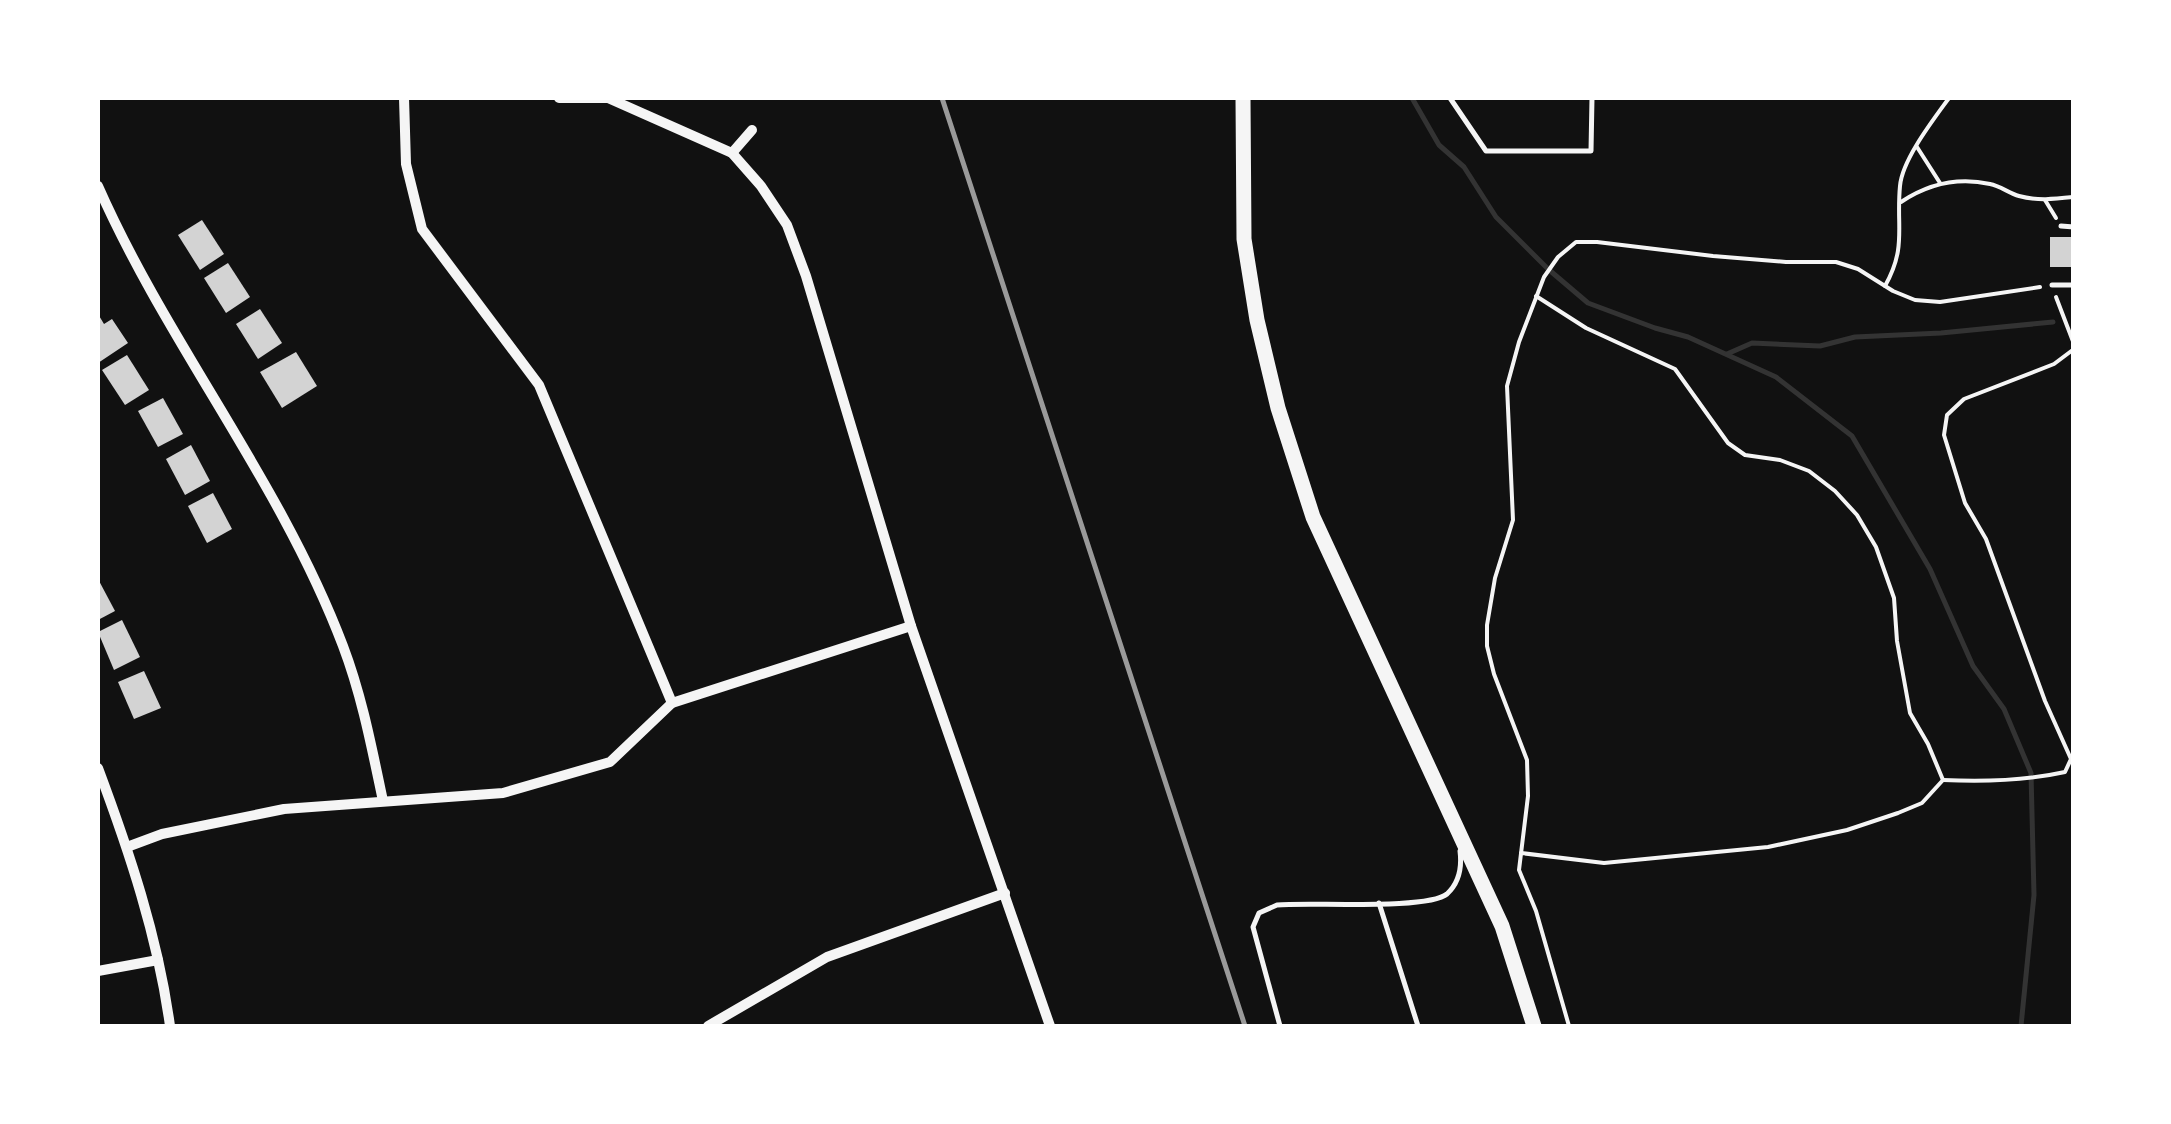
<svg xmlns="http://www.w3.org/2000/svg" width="2171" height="1124" font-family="'DM Sans',sans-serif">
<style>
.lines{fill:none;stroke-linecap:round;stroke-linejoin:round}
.stream{stroke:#333;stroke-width:5}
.building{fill:#d3d3d3}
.path{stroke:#f5f5f5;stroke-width:4}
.service{stroke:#f5f5f5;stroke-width:5}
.minor{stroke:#f5f5f5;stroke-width:10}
.secondary{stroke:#f5f5f5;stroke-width:15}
.rail{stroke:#9a9a9a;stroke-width:5}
</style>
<rect width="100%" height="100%" fill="#111"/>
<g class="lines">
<!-- stream -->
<g class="stream">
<path d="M1412,98l27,47 25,22 32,50 52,52 40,34 67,25 33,9 88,40 76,59 78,133 43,97 31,43 27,64 3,122 -13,131"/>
<path d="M1727,354l25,-11 68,3 35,-9 86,-4 112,-11"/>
</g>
</g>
<!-- building -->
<g class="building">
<path d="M202,220l22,34 -24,16 -22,-35z"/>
<rect x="2050" y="237" width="24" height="30"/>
<path d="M228,263l22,34 -24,16 -22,-35z"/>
<path d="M260,309l22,34 -24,16 -22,-35z"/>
<path d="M98,314l6,10 8,-5 16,24 -30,20z"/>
<path d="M296,352l21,34 -35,22 -22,-36z"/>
<path d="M127,355l22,35 -24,15 -23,-35z"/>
<path d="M163,398l20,36 -25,13 -20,-36z"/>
<path d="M191,445l19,36 -25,14 -19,-36z"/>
<path d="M213,493l19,36 -25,14 -19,-37z"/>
<path d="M98,579l17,32 -17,9z"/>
<path d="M122,620l18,37 -26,13 -16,-38z"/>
<path d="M144,671l17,37 -27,11 -16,-37z"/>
</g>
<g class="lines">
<!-- path -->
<g class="path">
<path d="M1917,147l23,36"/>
<path d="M2045,200l11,18"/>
<path d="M1901,202c27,-18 57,-25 89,-18 10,2 19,9 29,12 18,5 36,3 55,1"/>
<path d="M1885,286c22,-39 11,-59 15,-100 2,-26 33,-66 49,-88"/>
<path d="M1536,296l50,32 89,41 53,74 17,12 35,5 29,11 26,20 22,24 19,32 18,51 3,43 13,72 18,31 15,36"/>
<path d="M2056,297l18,47"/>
<path d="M1943,780c41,2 81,1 122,-8l6,-13 -26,-58 -59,-162 -21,-36 -21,-68 3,-20 17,-16 90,-35 20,-15"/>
<path d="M1521,853l83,10 164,-16 79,-17 51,-17 24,-10 21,-23"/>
<path d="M1569,1026l-33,-115 -17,-41 9,-74 -1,-36 -33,-86 -7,-28v-21l8,-47 18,-58 -6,-134 12,-44 25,-65 14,-20 18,-15h21l116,14 73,6h50l22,7 35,22 22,9 25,2 100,-15"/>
</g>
<!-- service -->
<g class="service">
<path d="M1450,98l36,53h105l1,-53"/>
<path d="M2061,226l13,1"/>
<path d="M2052,285h22"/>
<path d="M1379,903l39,123"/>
<path d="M1280,1026l-27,-99 6,-14 18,-8c32,-3 151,5 170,-11 13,-12 15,-27 13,-43"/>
</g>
<!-- minor -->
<g class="minor">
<path d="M404,98l2,66 16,65 117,156 133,318"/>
<path d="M559,98h49l124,55 29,33 26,39 19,51 105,350 139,400"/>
<path d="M732,153l20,-23"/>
<path d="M98,186c70,159 183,296 245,460 19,50 29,103 40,155"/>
<path d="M98,768c31,83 60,169 72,258"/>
<path d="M127,847l35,-13 122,-25 219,-16 107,-31 62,-59 239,-77"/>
<path d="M98,971l60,-11"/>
<path d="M708,1026l119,-69 178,-64"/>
</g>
<!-- secondary -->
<path class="secondary" d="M1243,98l1,141 13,81 21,88 35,109 189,409 32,100"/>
<!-- rail -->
<path class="rail" d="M942,98l303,928"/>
</g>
<!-- border -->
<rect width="2171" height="1124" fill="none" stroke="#ffffff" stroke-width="200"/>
</svg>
